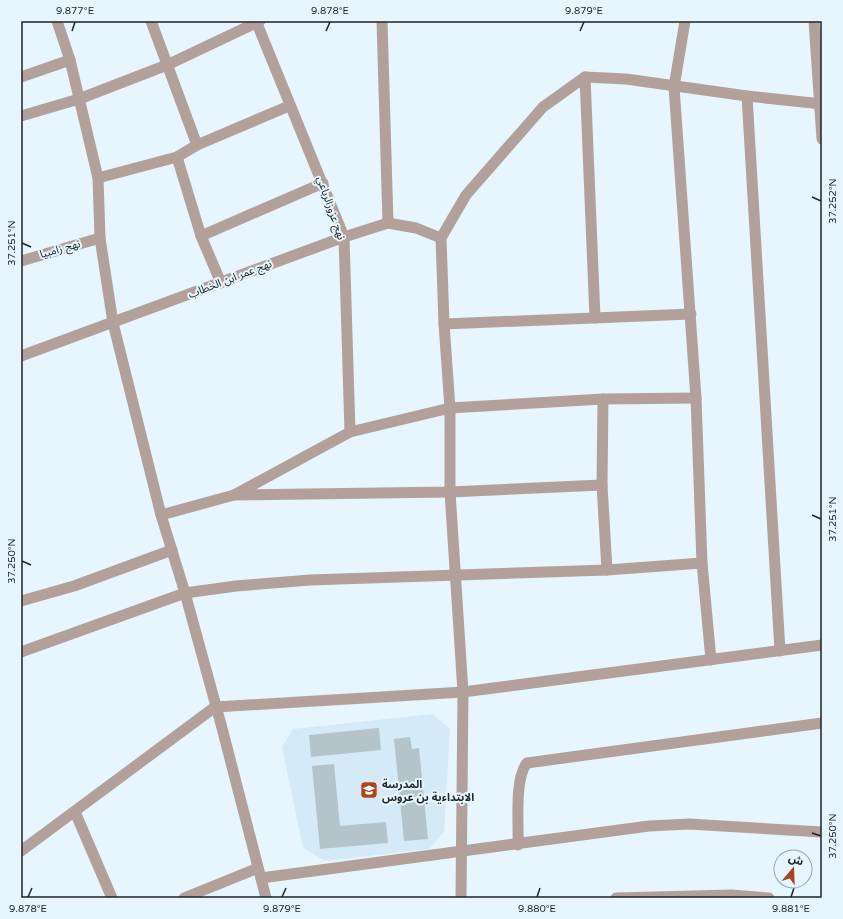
<svg xmlns="http://www.w3.org/2000/svg" width="843" height="919" font-family="'Varela Round','Noto Sans Arabic',sans-serif">
<style>
.built{fill:#d4eaf7}
.building{fill:#b5c3cb}
.lines{fill:none;stroke-linecap:round;stroke-linejoin:round}
.minor{stroke:#b4a09a;stroke-width:11}
.tertiary{stroke:#b4a09a;stroke-width:11}
.ticks{fill:none;stroke:#1e2326;stroke-width:1.5}
.labels{text-anchor:middle;dominant-baseline:central;stroke-width:4;stroke-linejoin:round;paint-order:stroke}
.street-label{font-size:11px;fill:#1e2326;stroke:#e7f6fe}
.poi-label{font-size:11px;font-weight:bold;fill:#1e2326;stroke:#e7f6fe;text-anchor:start}
.neatline{fill:none;stroke:#1e2326;stroke-width:1.5}
.ticks-label{font-size:10px;text-anchor:middle;fill:#1e2326}
</style>
<rect width="100%" height="100%" fill="#e7f6fe"/>
<!-- built -->
<path class="built" d="M433,714l17,15 -6,103 -15,17 -104,12 -22,-13 -21,-101 11,-18z"/>
<!-- building -->
<g class="building">
<path d="M379,728l2,22 -70,7 -2,-22z"/>
<path d="M410,737l2,12 7,-1 9,91 -24,2 -10,-102z"/>
<path d="M334,764l6,62 46,-4 2,21 -68,6 -8,-83z"/>
</g>
<g class="lines">
<!-- minor -->
<g class="minor">
<path d="M57,21l13,39 28,118 2,60 13,85 48,192 24,78 37,135 44,170"/>
<path d="M151,21l46,124"/>
<path d="M256,21l88,216 6,195"/>
<path d="M382,21l6,202"/>
<path d="M685,21l-11,66 22,311 6,165 9,97"/>
<path d="M814,21l8,118"/>
<path d="M21,77l49,-17"/>
<path d="M585,77l10,241"/>
<path d="M747,96l33,555"/>
<path d="M21,116l58,-17 88,-34 93,-44"/>
<path d="M177,157l24,79 20,47"/>
<path d="M98,178l79,-21 20,-12 92,-39"/>
<path d="M201,236l122,-53"/>
<path d="M21,261l79,-23"/>
<path d="M444,324l247,-10"/>
<path d="M21,356l323,-119 44,-14 28,5 25,10"/>
<path d="M603,399l-1,86 5,85"/>
<path d="M234,495l116,-63 100,-24 153,-9 93,-1"/>
<path d="M161,515l73,-20 216,-3 152,-7"/>
<path d="M21,601l53,-15 98,-36"/>
<path d="M21,652l164,-59 51,-7 74,-6 297,-10 95,-7"/>
<path d="M75,812l37,86"/>
<path d="M518,845c1,-21 -4,-66 9,-82l295,-40"/>
<path d="M21,851l194,-144 248,-15 -13,-200v-84l-6,-84 -3,-86 25,-43 77,-88 42,-30 41,2 121,17 75,8"/>
<path d="M261,878l388,-52 40,-2 133,8"/>
<path d="M184,898l74,-30"/>
<path d="M616,898l115,-3 38,3"/>
</g>
<!-- tertiary -->
<path class="tertiary" d="M461,898l2,-206 359,-47"/>
</g>
<!-- ticks -->
<path class="ticks" d="M72,31l3,-9M326,31l4,-9M580,31l4,-9M812,197l9,4M22,243l9,4M812,515l9,4M22,561l9,4M812,833l9,3M28,897l4,-9M282,897l4,-9M537,897l3,-9M791,897l3,-9"/>
<!-- icons -->
<defs>
<symbol id="school-square" viewBox="-11 -11 22 22"><rect x="-9" y="-9" width="18" height="18" rx="4" fill="#aa441e" stroke="#e7f6fe"/><path d="M0-5L7-2L0 1L-7-2ZM-4 1L0 2.5L4 1V4Q0 6-4 4Z" fill="#fff"/></symbol>
</defs>
<g fill-rule="evenodd">
<use href="#school-square" x="359" y="780" width="20" height="20"/>
</g>
<g class="labels">
<!-- street labels -->
<g class="street-label">
<text transform="translate(331 208) rotate(71)">نهج عزوزالرباعي</text>
<text transform="translate(60 249) rotate(-16)">نهج زامبيا</text>
<text transform="translate(230 279) rotate(-21)">نهج عمر ابن الخطاب</text>
</g>
<!-- poi labels -->
<g class="poi-label">
<text x="382" y="784">المدرسة<tspan x="382" dy="13">الابتداءية بن عروس</tspan></text>
</g>
</g>
<!-- border -->
<rect width="843" height="919" fill="none" stroke="#e7f6fe" stroke-width="44"/>
<!-- north arrow -->
<g transform="translate(793 869) rotate(19)"><circle r="19" fill="#e7f6fe" stroke="#97a2a8"/>
<path d="M0-3L7 15L0 10L-7 15Z" fill="#aa441e"/>
<text y="-6" font-size="11" font-weight="bold" text-anchor="middle" fill="#1e2326">ش</text>
</g>
<rect x="22" y="22" width="799" height="875" class="neatline"/>
<g class="ticks-label">
<text x="75" y="14">9.877°E</text>
<text x="330" y="14">9.878°E</text>
<text x="584" y="14">9.879°E</text>
<text transform="translate(832 201) rotate(-90)" y="4">37.252°N</text>
<text transform="translate(11 243) rotate(-90)" y="4">37.251°N</text>
<text transform="translate(832 519) rotate(-90)" y="4">37.251°N</text>
<text transform="translate(11 561) rotate(-90)" y="4">37.250°N</text>
<text transform="translate(832 836) rotate(-90)" y="4">37.250°N</text>
<text x="28" y="912">9.878°E</text>
<text x="282" y="912">9.879°E</text>
<text x="537" y="912">9.880°E</text>
<text x="791" y="912">9.881°E</text>
</g>
</svg>
